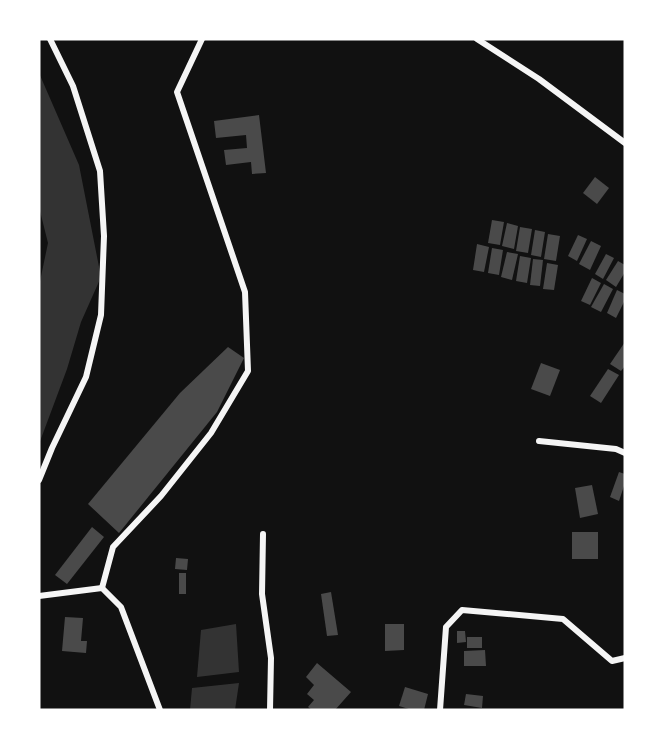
<svg xmlns="http://www.w3.org/2000/svg" width="664" height="749" font-family="'Source Sans 3',sans-serif">
<style>
.water{fill:#333}
.building{fill:#4a4a4a}
.lines{fill:none;stroke-linecap:round;stroke-linejoin:round}
.minor{stroke:#f5f5f5;stroke-width:6}
</style>
<rect width="100%" height="100%" fill="#111"/>
<!-- water -->
<g class="water">
<path d="M39,73l40,92 22,112 -20,45 -14,47 -28,75v-158l9,-43 -9,-36z"/>
<path d="M236,624l3,48 -42,5 4,-47z"/>
<path d="M239,683l-4,27h-45l2,-22z"/>
</g>
<!-- building -->
<g class="building">
<path d="M259,115l7,58 -14,1 -1,-12 -25,3 -2,-15 23,-2 -1,-13 -30,3 -2,-17z"/>
<path d="M595,177l14,11 -12,16 -14,-11z"/>
<path d="M492,220l12,2 -4,23 -12,-2z"/>
<path d="M507,223l11,3 -4,23 -12,-3z"/>
<path d="M520,227l12,2 -4,24 -12,-2z"/>
<path d="M535,230l10,2 -4,25 -10,-2z"/>
<path d="M548,234l12,2 -4,25 -12,-2z"/>
<path d="M578,235l9,4 -10,22 -9,-5z"/>
<path d="M591,241l10,5 -11,24 -11,-6z"/>
<path d="M477,244l12,3 -5,25 -11,-2z"/>
<path d="M492,248l11,2 -4,25 -11,-2z"/>
<path d="M507,252l11,2 -6,26 -11,-3z"/>
<path d="M606,254l8,4 -11,21 -8,-5z"/>
<path d="M520,256l11,2 -4,25 -11,-2z"/>
<path d="M533,259l10,1 -3,26 -10,-1z"/>
<path d="M618,261l7,4v7l-9,15 -10,-7z"/>
<path d="M547,263l11,2 -4,25 -11,-1z"/>
<path d="M592,278l9,5 -11,22 -9,-4z"/>
<path d="M604,284l9,5 -12,23 -10,-5z"/>
<path d="M617,290l8,4v6l-9,18 -9,-5z"/>
<path d="M625,342v24l-4,5 -11,-7z"/>
<path d="M228,347l16,11 -27,54 -98,121 -31,-29 92,-111z"/>
<path d="M541,363l19,7 -10,26 -19,-7z"/>
<path d="M608,369l11,6 -18,28 -11,-7z"/>
<path d="M619,472l6,2v9l-6,18 -9,-4z"/>
<path d="M592,485l6,29 -18,4 -5,-30z"/>
<path d="M92,527l12,10 -37,47 -12,-9z"/>
<rect x="572" y="532" width="26" height="27"/>
<path d="M176,558l12,1 -1,11 -12,-1z"/>
<rect x="179" y="573" width="7" height="21"/>
<path d="M331,592l7,43 -11,1 -6,-42z"/>
<path d="M65,617l18,1 -2,23h6l-1,12 -24,-2z"/>
<path d="M385,624h19v26l-19,1z"/>
<path d="M457,631h8l1,11 -9,1z"/>
<rect x="467" y="637" width="15" height="11"/>
<path d="M485,650l1,16h-22v-15z"/>
<path d="M317,663l34,29 -16,18h-23l-4,-3 6,-7 -7,-6 7,-9 -8,-8z"/>
<path d="M405,687l23,7 -4,16h-12l-13,-4z"/>
<path d="M466,694l17,2 -1,12 -18,-3z"/>
</g>
<g class="lines">
<!-- minor -->
<g class="minor">
<path d="M477,39l62,40 86,64"/>
<path d="M539,441l77,8 9,4"/>
<path d="M39,480l13,-32 34,-71 15,-62 3,-79 -4,-65 -27,-85 -23,-47"/>
<path d="M263,534l-1,60 9,64 -1,52"/>
<path d="M102,588l11,-41 48,-51 50,-63 37,-62 -3,-79 -68,-200 25,-53"/>
<path d="M39,596l63,-8 19,19 39,103"/>
<path d="M440,710l6,-83 16,-17 101,9 49,42 13,-3"/>
</g>
</g>
<!-- border -->
<rect width="664" height="749" fill="none" stroke="#ffffff" stroke-width="81"/>
</svg>
